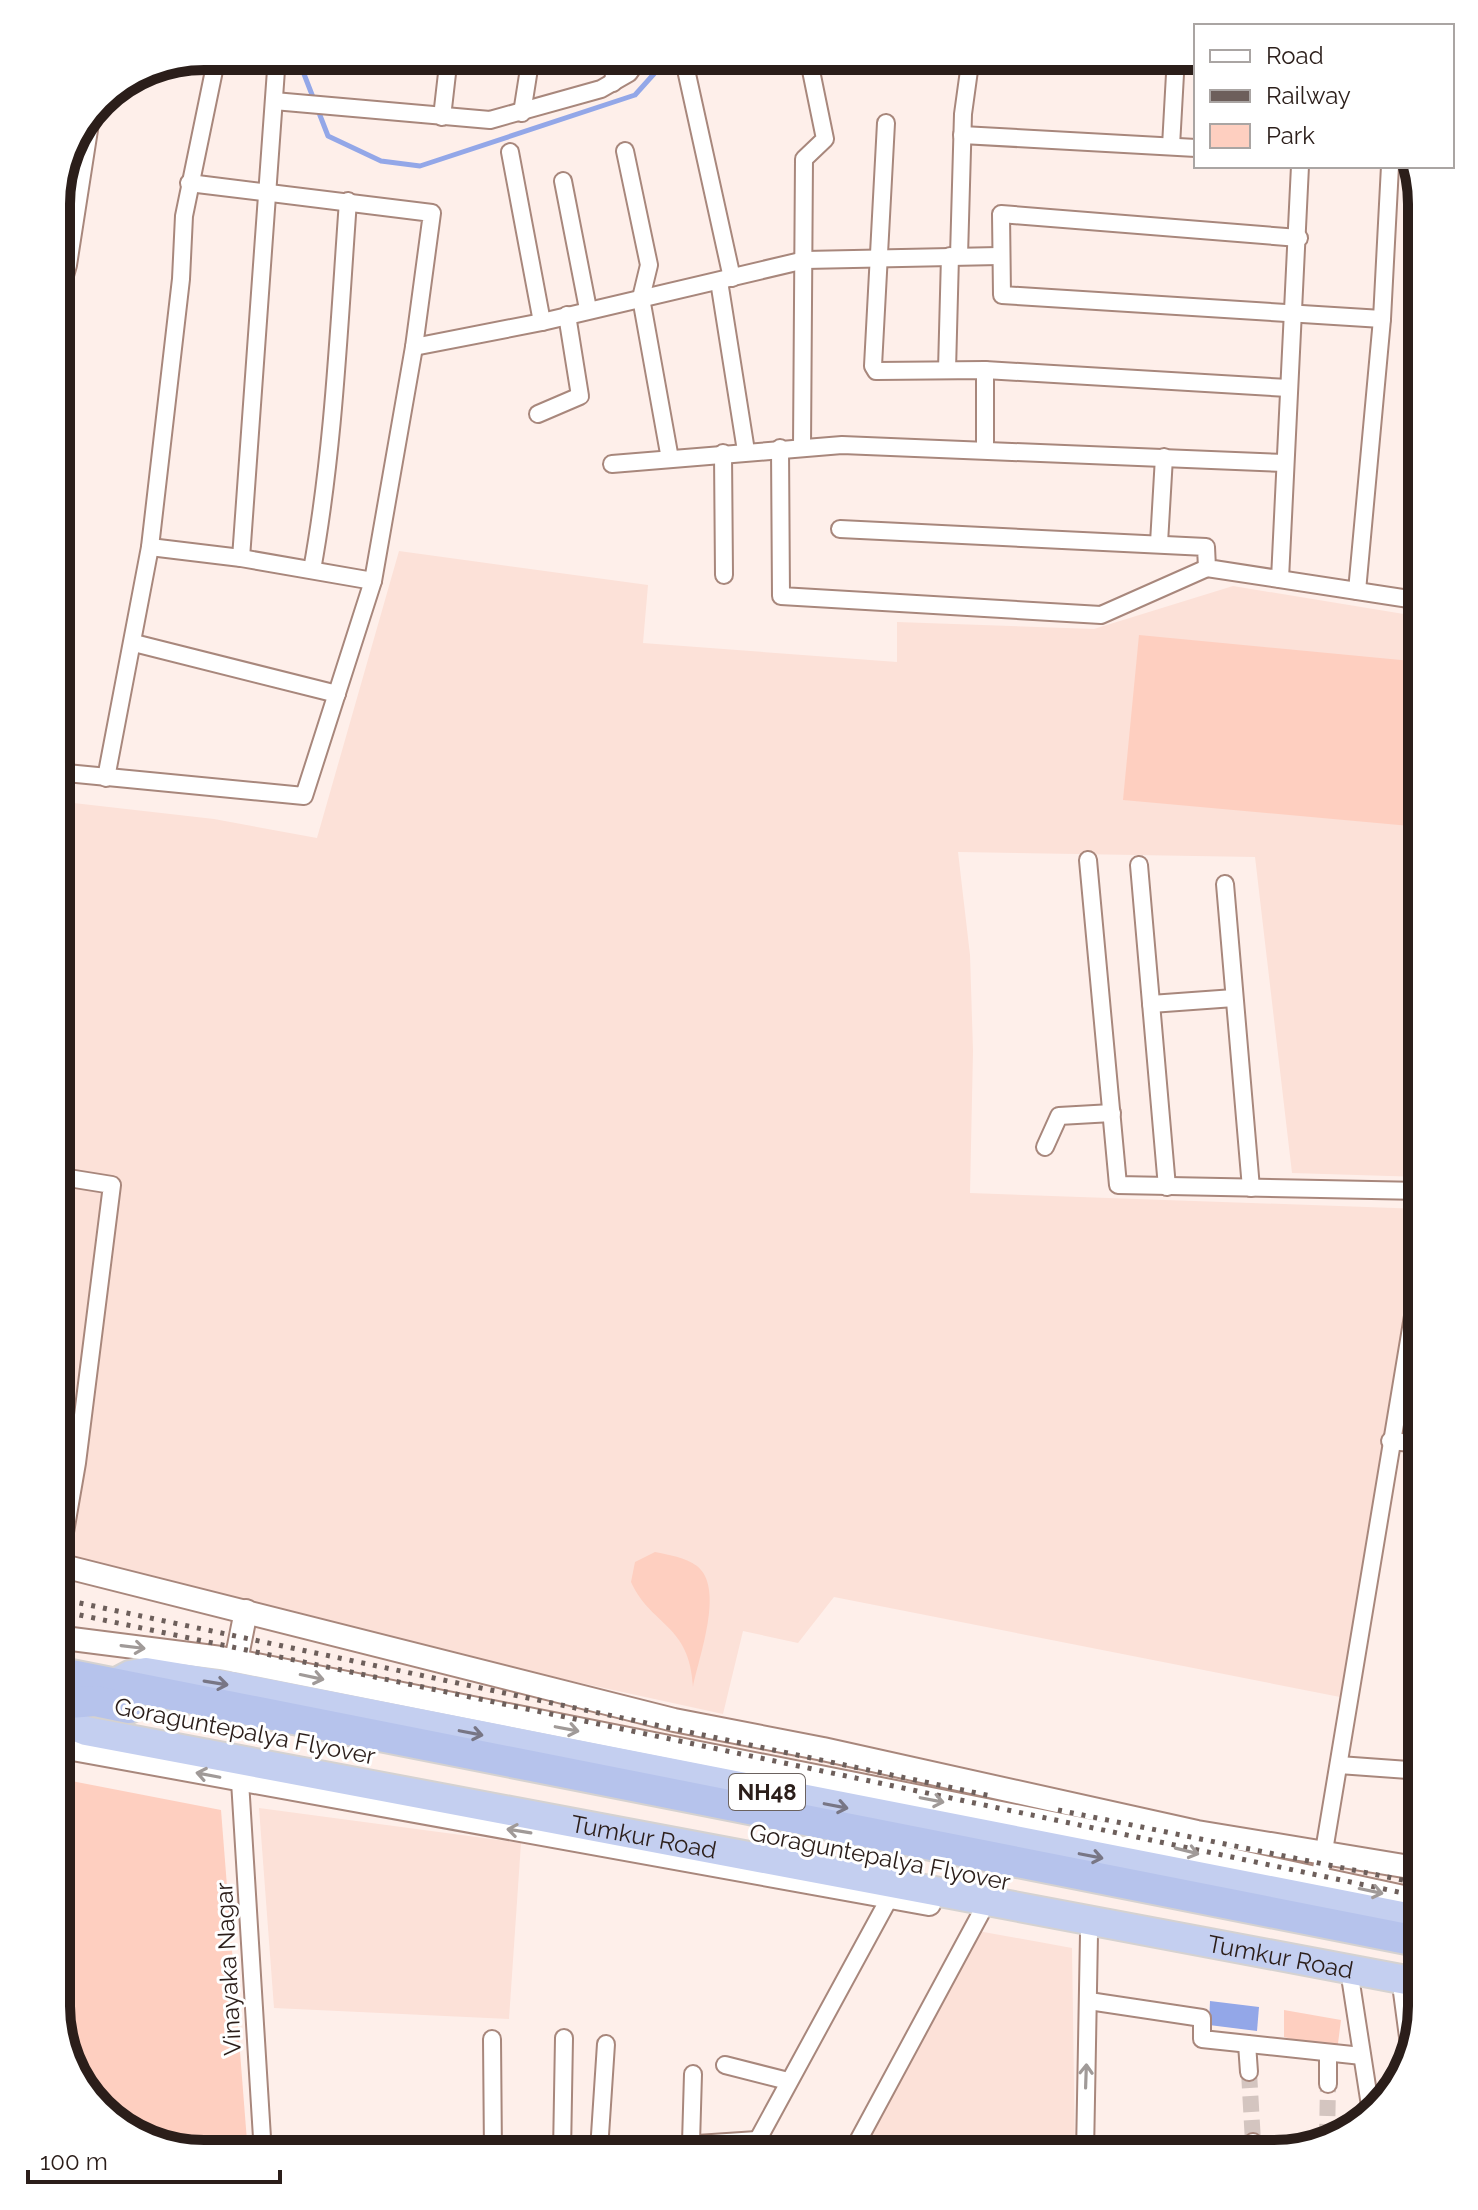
<svg xmlns="http://www.w3.org/2000/svg" width="1478" height="2210" font-family="Raleway,sans-serif">
<style>
.built{fill:#fce1d8}
.green{fill:#fecfc0}
.water{fill:#93a7e8}
.lines{fill:none;stroke-linecap:round;stroke-linejoin:round}
.stream{stroke:#93a7e8;stroke-width:5}
.minor-tunnel{stroke:#d4c5c0;stroke-width:16;stroke-dasharray:16 8;stroke-linecap:butt}
.minor-casing{stroke:#a8877c;stroke-width:20}
.tertiary-casing{stroke:#a8877c;stroke-width:26}
.trunk-casing{stroke:#d5d2d1;stroke-width:32}
.motorway-casing{stroke:#d5d2d1;stroke-width:34}
.minor{stroke:#fff;stroke-width:16}
.tertiary{stroke:#fff;stroke-width:22}
.trunk{stroke:#c4cff0;stroke-width:28}
.motorway{stroke:#b6c3ec;stroke-width:30}
.rail{stroke:#6d5f5b;stroke-width:5;stroke-dasharray:4 8;stroke-linecap:butt}
.oneway{stroke:#a09a98}
.oneway2{stroke:#787685}
.labels{text-anchor:middle;dominant-baseline:central;stroke-width:6;stroke-linejoin:round;paint-order:stroke}
.shield{fill:#fff;stroke:#6b625f;stroke-width:2}
.shield-label{font-size:22px;font-weight:bold;fill:#2b1e1a}
.street-label{font-size:24px;fill:#2b1e1a;stroke:#fff}
.rim{fill:none;stroke:#2b1e1a;stroke-width:10}
</style>
<rect width="100%" height="100%" fill="#feefea"/>
<!-- built -->
<g class="built">
<path d="M399,551l249,34 -5,58 254,19v-40l197,7 139,-43 189,31v560l-130,-4 -37,-316 -297,-5 12,103 3,96 -3,142 452,16 -82,488 -506,-100 -36,46 -55,-12 -20,83 -667,-146v-767l158,18 103,19z"/>
<path d="M259,1808l262,35 -12,176 -235,-11z"/>
<path d="M978,1931l94,17 3,206h-215z"/>
</g>
<!-- green -->
<g class="green">
<path d="M1139,635l283,27v38l-12,126 -287,-26z"/>
<path d="M655,1552c14,3 30,5 42,14 28,22 2,90 -4,121 -3,-63 -42,-61 -62,-105l4,-20z"/>
<path d="M56,1778l165,32 27,344h-53l-73,-25 -46,-49 -20,-74z"/>
<path d="M1284,2010l57,10 -4,31 -53,-14z"/>
</g>
<!-- water -->
<path class="water" d="M1210,2001l49,6 -2,24 -48,-6z"/>
<g class="lines">
<!-- stream -->
<path class="stream" d="M297,56l31,80 53,25 39,5 215,-71 35,-39"/>
<!-- minor-tunnel -->
<g class="minor-tunnel">
<path d="M1249,2072l4,70"/>
<path d="M1327,2140l1,-56"/>
</g>
<defs>
<g id="minor">
<path d="M683,56l49,222"/>
<path d="M613,83l3,-27"/>
<path d="M274,101l216,19 111,-31 28,-16 12,-17"/>
<path d="M522,113l9,-57"/>
<path d="M442,117l7,-61"/>
<path d="M886,123l-13,243 3,5 109,-1 303,18"/>
<path d="M962,135l234,13"/>
<path d="M1171,146l5,-90"/>
<path d="M625,151l24,114 -8,33 29,161"/>
<path d="M510,152l32,170"/>
<path d="M563,181l25,128"/>
<path d="M1299,238l-298,-24 1,81 380,24"/>
<path d="M959,256l4,-142 8,-58"/>
<path d="M719,281l27,170"/>
<path d="M56,307l12,-42 23,-148"/>
<path d="M414,347l128,-25 263,-62 194,-4"/>
<path d="M947,370l3,-114"/>
<path d="M538,414l42,-18 -13,-81"/>
<path d="M802,447l2,-288 21,-20 -17,-83"/>
<path d="M780,448l1,148 320,19 106,-47"/>
<path d="M985,450v-80"/>
<path d="M723,453l1,122"/>
<path d="M612,464l230,-19 443,18"/>
<path d="M840,529l366,18 1,21 215,33"/>
<path d="M1159,543l5,-86"/>
<path d="M150,547l91,11 132,23"/>
<path d="M241,558l36,-502"/>
<path d="M312,570c22,-121 27,-246 36,-369"/>
<path d="M1280,579l20,-413"/>
<path d="M1357,591l25,-272 8,-153"/>
<path d="M134,643l203,51"/>
<path d="M56,772l248,24 69,-215 41,-234 18,-134 -243,-30"/>
<path d="M106,778l44,-231 31,-268 3,-63 33,-160"/>
<path d="M1088,860l30,325 304,6"/>
<path d="M1139,865l28,322"/>
<path d="M1225,884l26,304"/>
<path d="M1151,1004l83,-6"/>
<path d="M1045,1147l14,-31 53,-3"/>
<path d="M1390,1441l32,3"/>
<path d="M56,1584l21,-121 35,-278 -56,-9"/>
<path d="M1339,1765l83,6"/>
<path d="M240,1781l23,373"/>
<path d="M1319,1881l103,-619"/>
<path d="M1351,1983l20,129"/>
<path d="M1402,1992l8,60"/>
<path d="M1089,2001l113,17v21l160,17"/>
<path d="M564,2038l-2,115 195,-13"/>
<path d="M492,2039l1,115"/>
<path d="M1247,2044l2,28"/>
<path d="M725,2065l63,16"/>
<path d="M1328,2084v-29"/>
<path d="M1253,2142v12"/>
<path d="M691,2143l2,-69"/>
<path d="M599,2150l7,-106"/>
<path d="M750,2154l140,-257"/>
<path d="M851,2154l130,-241"/>
<path d="M1085,2154l4,-220"/>
</g>
<g id="tertiary">
<path d="M59,1565l615,155 149,29 374,83 225,37"/>
<path d="M56,1637l165,21 946,188 255,55"/>
<path d="M236,1661l10,-50"/>
<path d="M56,1746l873,158"/>
</g>
<g id="trunk">
<path d="M113,1684l17,-9 16,-3 85,14 1191,234"/>
<path id="s1" d="M56,1719l30,12 1336,252"/>
</g>
<g id="motorway">
<path d="M56,1672l1366,270"/>
<path d="M56,1704l39,-3 34,7"/>
</g>
</defs>
<!-- minor casing -->
<use href="#minor" class="minor-casing"/>
<!-- tertiary casing -->
<use href="#tertiary" class="tertiary-casing"/>
<!-- trunk casing -->
<use href="#trunk" class="trunk-casing"/>
<!-- motorway casing -->
<use href="#motorway" class="motorway-casing"/>
<!-- minor -->
<use href="#minor" class="minor"/>
<!-- tertiary -->
<use href="#tertiary" class="tertiary"/>
<!-- trunk -->
<use href="#trunk" class="trunk"/>
<!-- motorway -->
<use href="#motorway" class="motorway"/>
<!-- rail -->
<g class="rail">
<path d="M56,1598l935,198"/>
<path d="M56,1610l1366,287"/>
<path d="M1058,1810l364,74"/>
</g>
</g>
<!-- one-way arrows -->
<defs><path id="oneway-shaft" d="M-6 0H5M1.5-3L5.5 0L1.5 3" fill="none" stroke-width="1.6" stroke-linecap="round" stroke-linejoin="round" transform="scale(2)"/></defs>
<g class="oneway">
<use href="#oneway-shaft" transform="translate(133 1647) rotate(7)"/>
<use href="#oneway-shaft" transform="translate(312 1677) rotate(12)"/>
<use href="#oneway-shaft" transform="translate(567 1729) rotate(11)"/>
<use href="#oneway-shaft" transform="translate(208 1775) rotate(-169)"/>
<use href="#oneway-shaft" transform="translate(932 1800) rotate(11)"/>
<use href="#oneway-shaft" transform="translate(519 1831) rotate(-171)"/>
<use href="#oneway-shaft" transform="translate(1187 1851) rotate(14)"/>
<use href="#oneway-shaft" transform="translate(1371 1891) rotate(12)"/>
<use href="#oneway-shaft" transform="translate(1086 2076) rotate(-88)"/>
</g>
<g class="oneway2">
<use href="#oneway-shaft" transform="translate(216 1683) rotate(9)"/>
<use href="#oneway-shaft" transform="translate(471 1733) rotate(11)"/>
<use href="#oneway-shaft" transform="translate(836 1806) rotate(11)"/>
<use href="#oneway-shaft" transform="translate(1091 1856) rotate(11)"/>
</g>
<g class="labels">
<!-- shield labels -->
<rect class="shield" x="729" y="1774" width="76" height="36" rx="6"/>
<g class="shield-label">
<text x="767" y="1792">NH48</text>
</g>
<!-- street labels -->
<g class="street-label">
<text transform="translate(245 1731) rotate(11)">Goraguntepalya Flyover</text>
<text stroke="none"><textPath href="#s1" startOffset="600">Tumkur Road</textPath></text>
<text transform="translate(880 1857) rotate(11)">Goraguntepalya Flyover</text>
<text stroke="none"><textPath href="#s1" startOffset="1248">Tumkur Road</textPath></text>
<text transform="translate(228 1969) rotate(-93)">Vinayaka Nagar</text>
</g>
</g>
<!-- crop -->
<path d="M0 0H1478V2210H0ZM204 70H1274A134 134 0 0 1 1408 204V2006A134 134 0 0 1 1274 2140H204A134 134 0 0 1 70 2006V204A134 134 0 0 1 204 70Z" fill="#fff" fill-rule="evenodd"/>
<path class="rim" d="M204 70H1274A134 134 0 0 1 1408 204V2006A134 134 0 0 1 1274 2140H204A134 134 0 0 1 70 2006V204A134 134 0 0 1 204 70Z"/>
<!-- legend -->
<rect x="1194" y="24" width="260" height="144" fill="#ffffff" stroke="#aaa5a3" stroke-width="2"/>
<rect x="1210" y="50" width="40" height="12" fill="#ffffff" stroke="#aaa5a3" stroke-width="2"/>
<text x="1266" y="64" font-size="24" fill="#2b1e1a">Road</text>
<rect x="1210" y="90" width="40" height="12" fill="#6d5f5b" stroke="#aaa5a3" stroke-width="2"/>
<text x="1266" y="104" font-size="24" fill="#2b1e1a">Railway</text>
<rect x="1210" y="124" width="40" height="24" fill="#fecfc0" stroke="#aaa5a3" stroke-width="2"/>
<text x="1266" y="144" font-size="24" fill="#2b1e1a">Park</text>
<!-- scale -->
<path d="M28 2170v12h252v-12" fill="none" stroke="#2b1e1a" stroke-width="4"/>
<text x="40" y="2170" font-size="24" fill="#2b1e1a" stroke="#ffffff" stroke-width="6" paint-order="stroke">100 m</text>
</svg>
